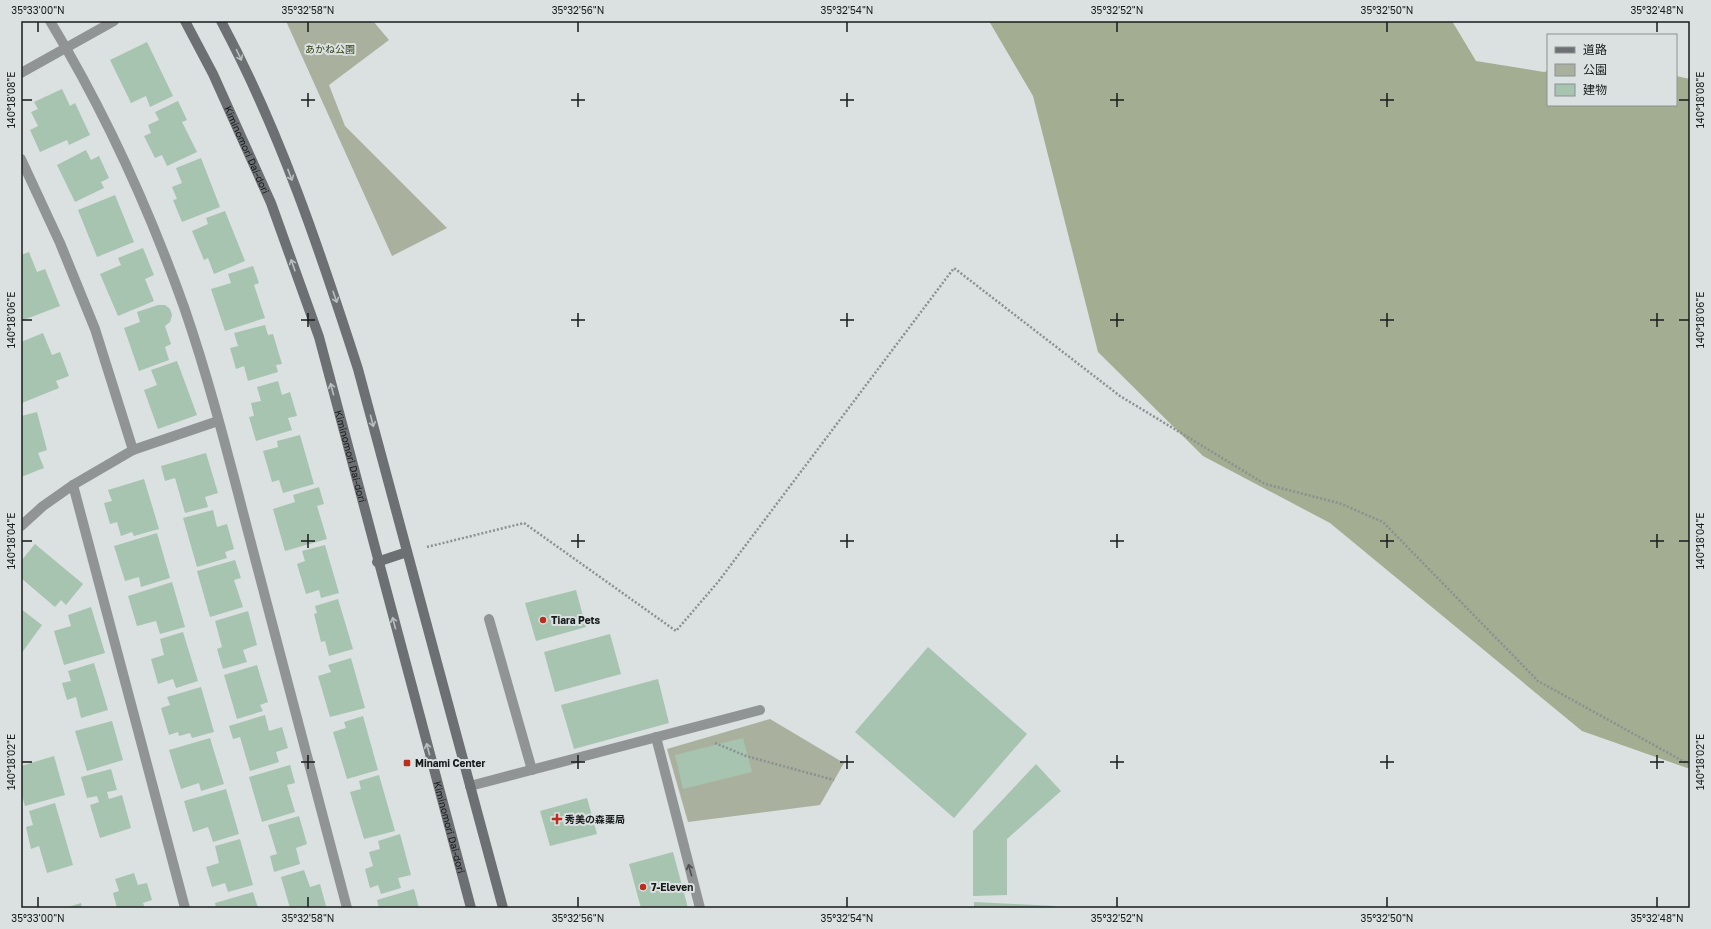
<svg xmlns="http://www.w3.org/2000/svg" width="1711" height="929" font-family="'Golos Text','Noto Sans JP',sans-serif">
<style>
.green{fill:#a9b09e}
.forest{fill:#a2ad91}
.building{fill:#a7c4b1}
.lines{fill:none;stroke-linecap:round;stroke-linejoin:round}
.path{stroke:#8b9090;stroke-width:2.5;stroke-dasharray:2 2;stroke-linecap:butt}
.lane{stroke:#919495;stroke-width:10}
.street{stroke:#919495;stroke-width:10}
.secondary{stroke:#6c7072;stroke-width:10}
.oneway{stroke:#b9bfbf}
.oneway2{stroke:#4e5152}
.ticks{fill:none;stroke:#181b1b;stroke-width:1.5}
.poi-dot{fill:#bb2e1f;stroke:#dae1e0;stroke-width:1.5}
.labels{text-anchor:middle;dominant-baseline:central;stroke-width:4;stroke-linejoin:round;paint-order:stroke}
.park-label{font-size:10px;fill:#2f3e10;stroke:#dae1e0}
.street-label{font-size:10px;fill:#181b1b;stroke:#dae1e0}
.poi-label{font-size:10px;font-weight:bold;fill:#181b1b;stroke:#dae1e0;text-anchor:start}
.neatline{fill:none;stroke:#181b1b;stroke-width:1.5}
.ticks-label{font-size:10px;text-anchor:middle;fill:#181b1b}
</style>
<rect width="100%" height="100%" fill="#dae1e0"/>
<!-- green -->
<g class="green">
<path d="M286,21h87l16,19 -60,45 16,41 102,102 -55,28z"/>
<path d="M770,719l74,44 -24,42 -132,17 -21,-73z"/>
</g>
<!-- forest -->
<path class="forest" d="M989,21h463l24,40 68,11 4,-1v34h128v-29l14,3v690l-108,-38 -252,-208 -127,-67 -105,-104 -65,-256z"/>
<!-- building -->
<g class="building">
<path d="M147,42l26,54 -23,11 -4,-11 -15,7 -21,-43z"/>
<path d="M62,89l8,17 5,-3 15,32 -21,10 -2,-5 -27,12 -10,-22 8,-4 -7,-14 7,-3 -4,-7z"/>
<path d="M178,101l9,19 -5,2 15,30 -30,14 -5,-11 -7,3 -11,-22 7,-3 -3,-8 11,-5 -4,-8z"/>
<path d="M86,150l5,10 8,-4 10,22 -8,4 3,6 -29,14 -18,-37z"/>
<path d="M201,158l19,49 -38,15 -9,-22 4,-1 -5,-12 10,-4 -6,-15z"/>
<path d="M115,195l19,47 -37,15 -19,-47z"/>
<path d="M225,211l20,50 -31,13 -6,-16 -4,2 -12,-29 16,-7 -2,-6z"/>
<path d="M143,248l11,27 -9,4 9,22 -36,15 -18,-42 21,-9 -3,-7z"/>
<path d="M29,252l8,20 8,-3 15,37 -39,15v-66z"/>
<path d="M253,266l6,17 -5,2 11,33 -40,13 -14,-42 20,-6 -3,-9z"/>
<path d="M158,305h7l5,4 2,6 -2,7 -5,4 6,18 -6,3 4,13 -30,11 -15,-43 16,-6 -3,-10z"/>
<path d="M265,325l3,10 5,-1 9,30 -6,1 2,7 -30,9 -4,-15 -8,3 -6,-21 8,-2 -4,-13z"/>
<path d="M43,333l9,22 8,-3 9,24 -13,5 3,7 -37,15 -1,-61z"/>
<path d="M177,361l20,54 -39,14 -14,-39 13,-5 -6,-15z"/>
<path d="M278,381l4,14 8,-3 7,24 -9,2 4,12 -36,11 -7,-24 5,-1 -3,-13 10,-2 -4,-14z"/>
<path d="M37,412l10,38 -9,3 6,15 -23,9v-61z"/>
<path d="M300,435l14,49 -31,9 -4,-13 -7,2 -9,-31 15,-4 -1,-6z"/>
<path d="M206,453l12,40 -13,4 3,10 -23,6 -10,-35 -10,3 -4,-15z"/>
<path d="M144,479l15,50 -25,7 -2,-4 -11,4 -4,-14 -7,2 -6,-21 8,-2 -4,-11z"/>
<path d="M319,487l5,17 -7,2 10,33 -42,12 -12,-42 22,-7 -2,-7z"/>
<path d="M213,510l4,17 10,-3 7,25 -9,3 2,6 -30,9 -14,-49z"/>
<path d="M157,533l13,45 -29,9 -2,-10 -14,4 -11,-35z"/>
<path d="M35,544l48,40 -17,21 -5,-5 -6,7 -34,-29v-17z"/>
<path d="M325,545l14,48 -18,5 -2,-8 -13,4 -9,-30 8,-3 -3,-10z"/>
<path d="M235,560l6,18 -7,2 9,27 -33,10 -13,-46z"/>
<path d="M172,582l13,45 -25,7 -4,-13 -19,5 -9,-30z"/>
<path d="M576,590l10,37 -50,14 -11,-38z"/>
<path d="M338,599l15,50 -24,7 -4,-15 -4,1 -7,-28 3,-1 -2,-7z"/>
<path d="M91,607l14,46 -41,12 -10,-34 17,-5 -3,-11z"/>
<path d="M21,609l21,16 -21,29z"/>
<path d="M248,611l9,34 -14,5 4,12 -24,7 -6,-20 5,-2 -7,-26z"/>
<path d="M183,632l15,49 -22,7 -3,-9 -15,5 -7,-25 13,-4 -4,-16z"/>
<path d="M610,634l11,40 -66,18 -11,-40z"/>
<path d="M928,647l99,87 -73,84 -99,-86z"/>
<path d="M351,658l14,50 -35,9 -12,-41 13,-4 -3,-7z"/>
<path d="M94,663l14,47 -27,8 -5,-21 -9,3 -5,-17 9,-2 -3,-10z"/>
<path d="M257,665l11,37 -8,3 3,6 -26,8 -13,-44z"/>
<path d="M658,679l11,44 -95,26 -13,-44z"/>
<path d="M201,687l13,45 -22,6 -2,-5 -11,3 -1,-4 -9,3 -8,-27 9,-3 -3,-8z"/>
<path d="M265,715l4,16 13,-4 6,21 -12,4 3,10 -29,9 -10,-34 -7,2 -4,-13z"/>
<path d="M363,716l15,54 -31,9 -14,-47 13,-4 -2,-6z"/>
<path d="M112,721l11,39 -36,11 -12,-40z"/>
<path d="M210,738l14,46 -23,7 -2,-8 -18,6 -12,-39z"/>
<path d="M743,738l9,34 -69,17 -8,-34z"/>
<path d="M54,756l11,39 -40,11 -4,-14v-26z"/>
<path d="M1036,764l25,27 -54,48v56l-34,1v-65z"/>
<path d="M290,765l5,18 -8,2 8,27 -33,10 -13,-45z"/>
<path d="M111,769l6,21 -10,2 2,7 13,-4 9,33 -31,10 -10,-33 9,-3 -2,-6 -10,2 -6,-21z"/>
<path d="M379,775l16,56 -31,8 -14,-47 11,-3 -2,-8z"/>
<path d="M226,789l13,45 -26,8 -5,-15 -15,5 -9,-31z"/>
<path d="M587,798l10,36 -47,12 -10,-35z"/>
<path d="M55,803l18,62 -26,8 -8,-27 -8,3 -5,-22 7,-2 -4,-14z"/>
<path d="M299,816l8,28 -11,4 4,16 -26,8 -4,-16 7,-2 -9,-29z"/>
<path d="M400,834l11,41 -13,3 3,10 -20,6 -3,-9 -8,3 -5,-19 8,-3 -4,-14 11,-3 -2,-8z"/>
<path d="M240,839l13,46 -25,7 -3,-9 -13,4 -6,-20 13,-4 -4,-17z"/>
<path d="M673,852l15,56h-47l-12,-44z"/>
<path d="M304,870l6,17 10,-3 6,22 -7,2h-29l-9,-31z"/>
<path d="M134,873l4,12 9,-2 5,17 -9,3 2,5h-28l-4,-15 6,-2 -4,-12z"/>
<path d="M414,889l5,19h-40l-2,-8z"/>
<path d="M253,892l5,16h-42l-1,-5z"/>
<path d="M974,902l81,4 -1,2h-80z"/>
<path d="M81,903l1,5h-17z"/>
</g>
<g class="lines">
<!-- path -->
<g class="path">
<path d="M427,547l97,-24 152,108 42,-49 236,-314 166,128 145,88 74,19 44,19 155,159 152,84"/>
<path d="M715,743l31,13 88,24"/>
</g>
<!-- lane -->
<g class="lane">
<path d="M489,619l43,151"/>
<path d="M656,737l44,171"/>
<path d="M470,786l290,-76"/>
</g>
<!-- street -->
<g class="street">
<path d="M50,21c54,89 99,188 134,286 29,84 50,172 73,259 30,114 60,228 90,342"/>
<path d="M21,73l93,-52"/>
<path d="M21,159l39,84 35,86 38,121"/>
<path d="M73,485l112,423"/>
<path d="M21,526l22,-20 30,-21 60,-35 85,-29"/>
</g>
<!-- secondary -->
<g class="secondary">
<path id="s1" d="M185,21l28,53 58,129 48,134 152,571"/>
<path d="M221,21c59,110 99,230 137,348l145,539"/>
<path d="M377,562l30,-10"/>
</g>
</g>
<!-- one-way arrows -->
<defs><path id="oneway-shaft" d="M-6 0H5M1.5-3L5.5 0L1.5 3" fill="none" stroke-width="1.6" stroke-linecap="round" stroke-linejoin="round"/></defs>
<g class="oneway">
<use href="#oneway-shaft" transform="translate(239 55) rotate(65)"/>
<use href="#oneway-shaft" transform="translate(290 175) rotate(69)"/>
<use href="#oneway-shaft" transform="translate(293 265) rotate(-109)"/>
<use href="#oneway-shaft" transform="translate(335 297) rotate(71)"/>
<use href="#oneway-shaft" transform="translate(332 389) rotate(-105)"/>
<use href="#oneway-shaft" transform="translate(372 421) rotate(75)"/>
<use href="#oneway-shaft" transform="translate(394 623) rotate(-105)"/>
<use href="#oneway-shaft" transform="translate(428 749) rotate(-105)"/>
</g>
<use class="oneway2" href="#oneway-shaft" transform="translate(690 870) rotate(-105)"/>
<!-- ticks -->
<path class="ticks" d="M38,22v10M308,22v10M578,22v10M847,22v10M1117,22v10M1387,22v10M1657,22v10M308,93v14M578,93v14M847,93v14M1117,93v14M1387,93v14M22,100h10M301,100h14M571,100h14M840,100h14M1110,100h14M1380,100h14M1679,100h10M308,313v14M578,313v14M847,313v14M1117,313v14M1387,313v14M1657,313v14M22,320h10M301,320h14M571,320h14M840,320h14M1110,320h14M1380,320h14M1650,320h14M1679,320h10M308,534v14M578,534v14M847,534v14M1117,534v14M1387,534v14M1657,534v14M22,541h10M301,541h14M571,541h14M840,541h14M1110,541h14M1380,541h14M1650,541h14M1679,541h10M308,755v14M578,755v14M847,755v14M1117,755v14M1387,755v14M1657,755v14M22,762h10M301,762h14M571,762h14M840,762h14M1110,762h14M1380,762h14M1650,762h14M1679,762h10M38,897v10M308,897v10M578,897v10M847,897v10M1117,897v10M1387,897v10M1657,897v10"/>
<!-- markers -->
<g class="poi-dot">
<circle cx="543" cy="620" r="4"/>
<rect x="403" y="759" width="8" height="8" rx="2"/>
<path d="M555 813h4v4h4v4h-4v4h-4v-4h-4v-4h4z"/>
<circle cx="643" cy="887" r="4"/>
</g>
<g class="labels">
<!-- park labels -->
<g class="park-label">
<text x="330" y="49">あかね公園</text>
</g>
<!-- street labels -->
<g class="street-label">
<text stroke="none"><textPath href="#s1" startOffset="143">Kiminomori Dai-dori</textPath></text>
<text stroke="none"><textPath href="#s1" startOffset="467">Kiminomori Dai-dori</textPath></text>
<text stroke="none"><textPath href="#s1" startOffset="851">Kiminomori Dai-dori</textPath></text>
</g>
<!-- poi labels -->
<g class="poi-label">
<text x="551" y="620">Tiara Pets</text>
<text x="415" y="763">Minami Center</text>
<text x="565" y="819">秀美の森薬局</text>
<text x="651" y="887">7-Eleven</text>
</g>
</g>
<!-- border -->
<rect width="1711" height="929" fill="none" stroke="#dae1e0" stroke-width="44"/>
<!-- legend -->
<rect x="1547" y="34" width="130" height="72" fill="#dae1e0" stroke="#8c9291"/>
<rect x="1555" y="47" width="20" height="6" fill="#6c7072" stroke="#8c9291"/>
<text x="1583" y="54" font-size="12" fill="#181b1b">道路</text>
<rect x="1555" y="64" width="20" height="12" fill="#a9b09e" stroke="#8c9291"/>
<text x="1583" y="74" font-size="12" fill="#181b1b">公園</text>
<rect x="1555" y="84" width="20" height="12" fill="#a7c4b1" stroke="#8c9291"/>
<text x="1583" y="94" font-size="12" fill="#181b1b">建物</text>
<rect x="22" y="22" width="1667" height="885" class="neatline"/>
<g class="ticks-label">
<text x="38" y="14">35°33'00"N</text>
<text x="308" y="14">35°32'58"N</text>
<text x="578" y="14">35°32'56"N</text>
<text x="847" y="14">35°32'54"N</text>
<text x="1117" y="14">35°32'52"N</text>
<text x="1387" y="14">35°32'50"N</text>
<text x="1657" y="14">35°32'48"N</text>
<text transform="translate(1700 100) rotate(-90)" y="4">140°18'08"E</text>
<text transform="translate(11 100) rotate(-90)" y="4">140°18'08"E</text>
<text transform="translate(1700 320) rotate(-90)" y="4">140°18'06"E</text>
<text transform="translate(11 320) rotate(-90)" y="4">140°18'06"E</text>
<text transform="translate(1700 541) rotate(-90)" y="4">140°18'04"E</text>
<text transform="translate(11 541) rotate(-90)" y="4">140°18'04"E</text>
<text transform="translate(1700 762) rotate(-90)" y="4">140°18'02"E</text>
<text transform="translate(11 762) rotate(-90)" y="4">140°18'02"E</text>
<text x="38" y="922">35°33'00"N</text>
<text x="308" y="922">35°32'58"N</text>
<text x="578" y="922">35°32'56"N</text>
<text x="847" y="922">35°32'54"N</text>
<text x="1117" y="922">35°32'52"N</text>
<text x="1387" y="922">35°32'50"N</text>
<text x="1657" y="922">35°32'48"N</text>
</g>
</svg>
